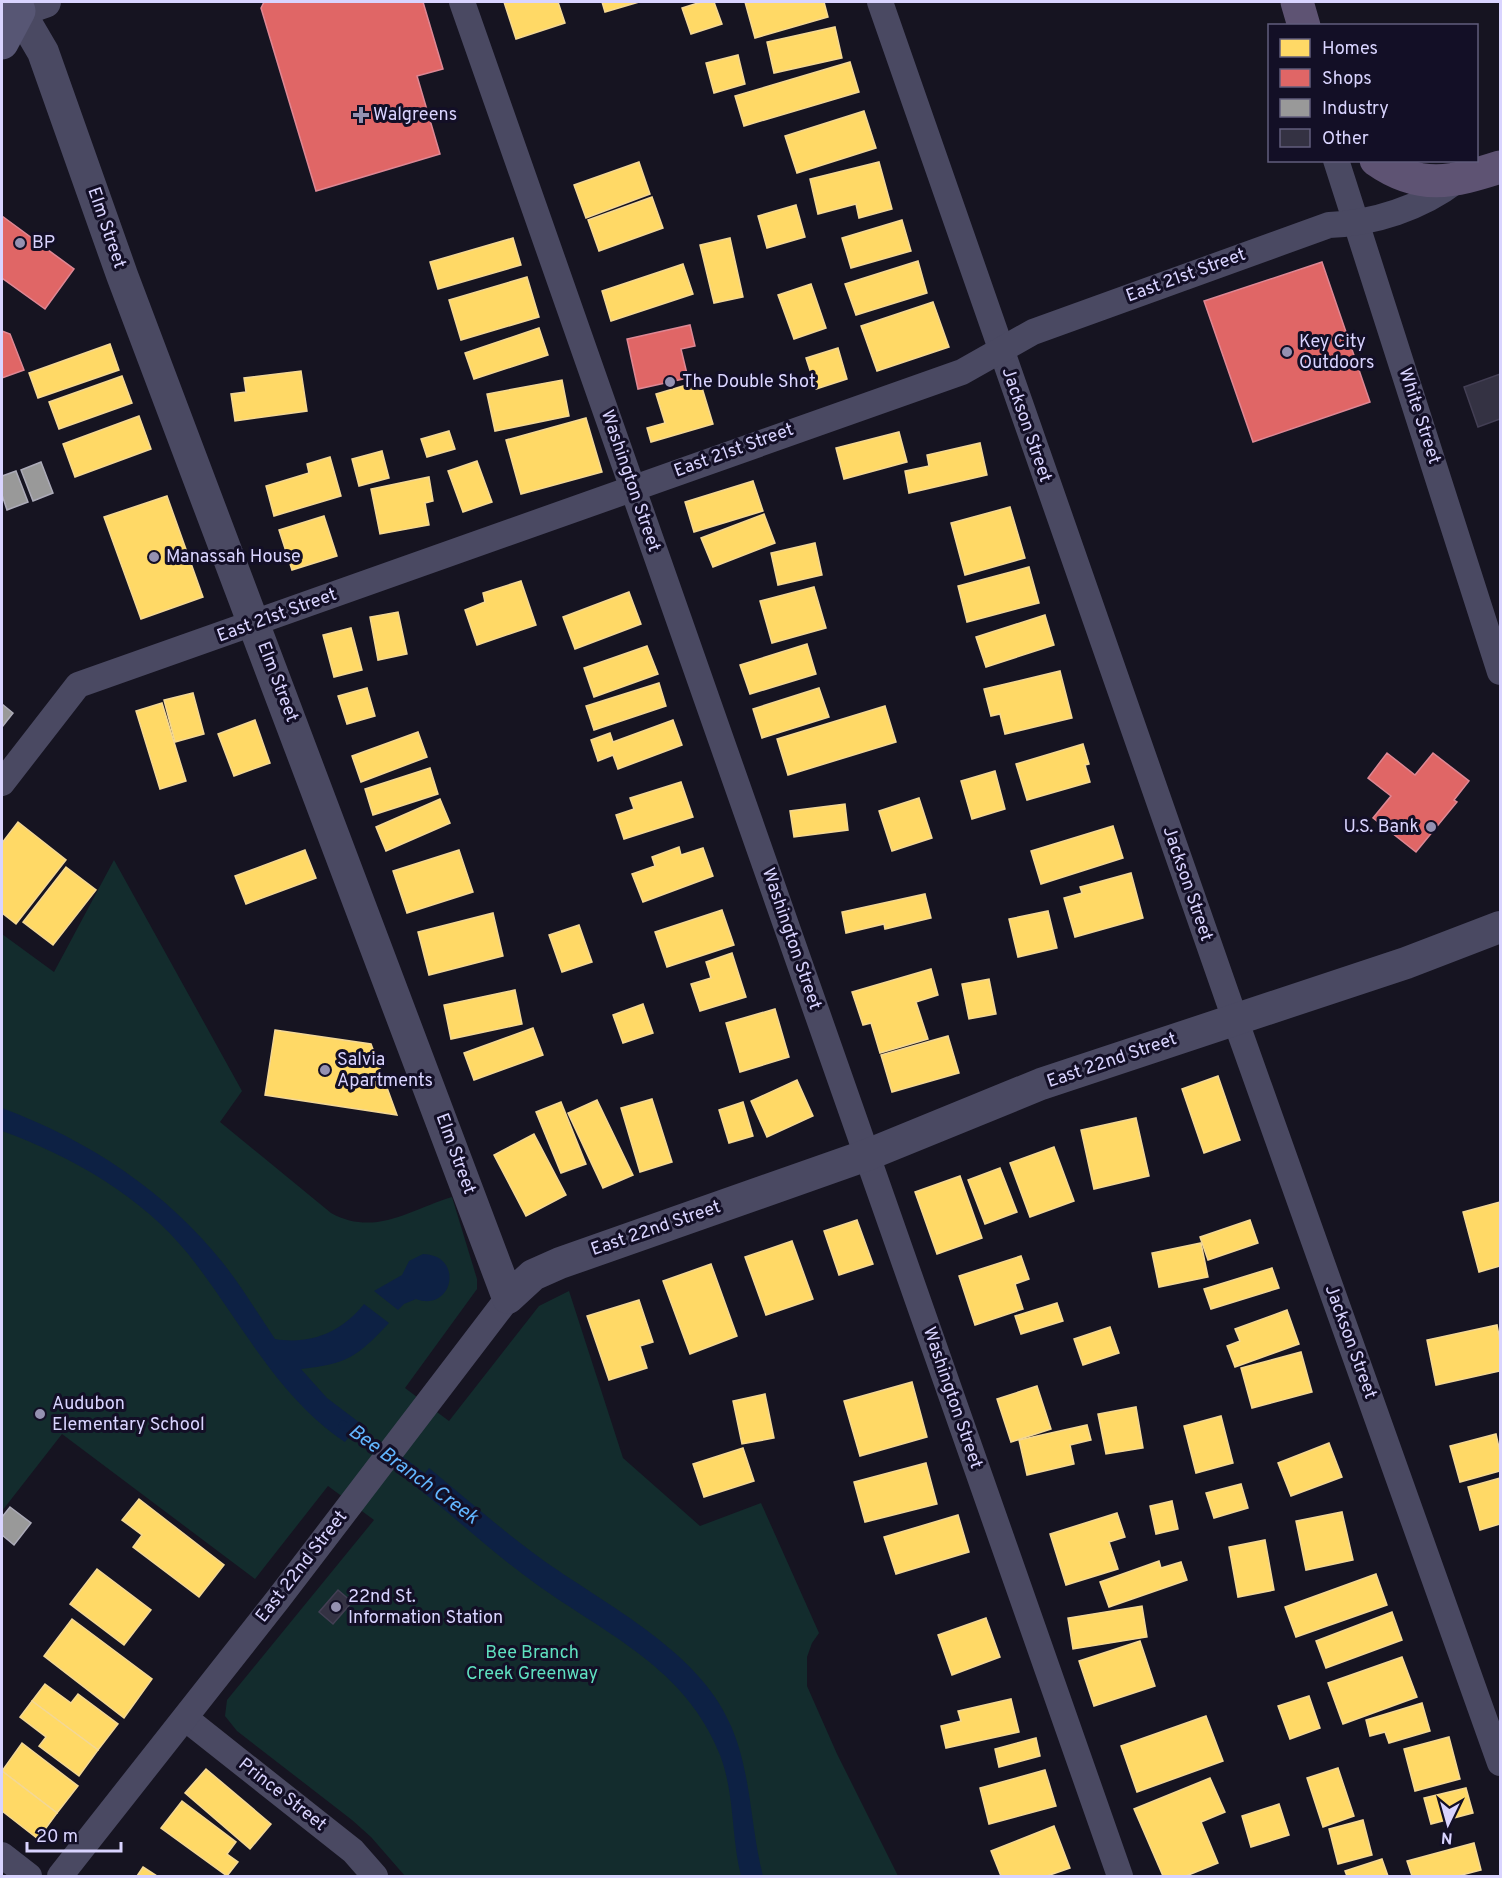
<svg xmlns="http://www.w3.org/2000/svg" width="1502" height="1878" font-family="Overpass,sans-serif">
<style>
.green{fill:#132c2d}
.water{fill:#0d2144}
.homes{fill:#ffd966;stroke:#f4d894;stroke-width:1.5}
.shops{fill:#e06666;stroke:#de8794;stroke-width:1.5}
.industry{fill:#999;stroke:#acabb8;stroke-width:1.5}
.lines{fill:none;stroke-linecap:round;stroke-linejoin:round}
.stream{stroke:#0d2144;stroke-width:9}
.building{fill:#343243;stroke:#433f54;stroke-width:1.5}
.minor{stroke:#4a4962;stroke-width:26}
.tertiary{stroke:#4a4962;stroke-width:32}
.secondary{stroke:#575674;stroke-width:33}
.primary{stroke:#5e5373;stroke-width:33}
.poi-dot{fill:#9591b1;stroke:#130f26;stroke-width:2}
.labels{text-anchor:middle;dominant-baseline:central;stroke-width:6;stroke-linejoin:round;paint-order:stroke}
.poi-label{font-size:18px;fill:#d9d4ff;stroke:#130f26;text-anchor:start}
.street-label{font-size:18px;fill:#d9d4ff;stroke:#130f26}
.park-label{font-size:18px;fill:#5fe0c0;stroke:#130f26}
.water-label{font-size:20px;font-style:italic;fill:#62b6ff;stroke:#130f26}
</style>
<rect width="100%" height="100%" fill="#161421"/>
<!-- green -->
<path class="green" d="M114,860l128,231 -22,31 111,91c44,24 78,-3 121,-16l25,82v10l-72,99 44,33 90,-115 30,-15 54,167 77,68 61,-23 58,130 -7,10 -5,14v29l30,68 61,122h-493l-34,-39 -19,-17 -115,-89 -12,-15 2,-16 147,-180 -46,-34 -73,93 -193,-145 -60,77v-577l52,38z"/>
<!-- water -->
<g class="water">
<path d="M2,1108c86,32 164,83 221,155 19,24 35,51 52,76 36,6 67,-7 89,-35l25,19c-32,34 -42,41 -88,46l26,29 33,25 -15,19c-70,-47 -105,-123 -156,-187 -47,-59 -118,-99 -187,-124z"/>
<path d="M423,1254c42,1 30,59 -7,45l-12,5 -6,6 -24,-19 28,-16 7,-14z"/>
<path d="M429,1468c34,28 67,57 103,84 65,49 166,95 199,174 21,49 19,100 32,150h-22c-10,-39 -6,-82 -21,-121 -34,-87 -113,-120 -184,-171 -42,-30 -80,-66 -121,-98z"/>
</g>
<!-- homes -->
<g class="homes">
<path d="M504,2h54l7,21 -49,16z"/>
<path d="M602,2h37l-34,10z"/>
<path d="M701,2h13l8,22 -31,10 -9,-26z"/>
<path d="M745,2h79l4,15 -73,21z"/>
<path d="M835,27l7,31 -68,15 -7,-31z"/>
<path d="M738,55l7,29 -31,9 -8,-30z"/>
<path d="M850,62l9,30 -115,34 -9,-30z"/>
<path d="M864,111l12,37 -79,25 -12,-37z"/>
<path d="M639,162l11,32 -64,24 -12,-33z"/>
<path d="M879,162l13,47 -33,9 -3,-14 -38,10 -8,-35z"/>
<path d="M652,197l11,31 -64,23 -11,-31z"/>
<path d="M796,205l9,32 -38,11 -9,-32z"/>
<path d="M902,220l9,31 -60,17 -9,-30z"/>
<path d="M513,238l8,27 -83,24 -8,-27z"/>
<path d="M730,238l13,59 -29,6 -14,-58z"/>
<path d="M918,261l9,32 -71,22 -11,-31z"/>
<path d="M683,264l10,30 -82,27 -9,-30z"/>
<path d="M527,277l12,40 -78,23 -12,-40z"/>
<path d="M811,284l15,44 -32,11 -16,-44z"/>
<path d="M933,302l16,45 -72,24 -16,-45z"/>
<path d="M539,328l9,27 -74,24 -9,-26z"/>
<path d="M110,344l9,26 -81,28 -9,-25z"/>
<path d="M838,348l9,31 -31,10 -10,-31z"/>
<path d="M301,371l6,40 -72,10 -4,-27 15,-2 -2,-14z"/>
<path d="M122,376l10,27 -73,26 -10,-27z"/>
<path d="M562,380l7,36 -74,15 -8,-37z"/>
<path d="M700,381l13,43 -62,18 -4,-14 18,-5 -9,-29z"/>
<path d="M139,416l12,33 -76,28 -12,-33z"/>
<path d="M586,418l16,54 -81,22 -15,-54z"/>
<path d="M449,431l6,18 -28,8 -6,-18z"/>
<path d="M899,432l8,30 -63,17 -8,-31z"/>
<path d="M980,443l7,32 -78,18 -4,-22 24,-5 -2,-11z"/>
<path d="M382,451l7,27 -30,8 -7,-27z"/>
<path d="M330,457l11,39 -67,20 -8,-30 43,-13 -2,-9z"/>
<path d="M477,461l15,41 -29,10 -15,-41z"/>
<path d="M429,477l4,24 -8,2 4,22 -49,9 -9,-45z"/>
<path d="M753,481l10,30 -69,21 -9,-30z"/>
<path d="M167,496l36,101 -62,22 -37,-102z"/>
<path d="M1010,507l15,51 -60,17 -14,-52z"/>
<path d="M764,514l11,29 -62,24 -12,-29z"/>
<path d="M324,516l13,40 -45,14 -13,-40z"/>
<path d="M815,543l7,32 -44,10 -7,-32z"/>
<path d="M1029,567l10,36 -72,19 -9,-36z"/>
<path d="M521,581l15,44 -59,20 -12,-35 20,-8 -2,-9z"/>
<path d="M814,587l12,41 -54,15 -12,-42z"/>
<path d="M629,592l12,32 -66,25 -12,-32z"/>
<path d="M398,612l9,42 -29,6 -8,-43z"/>
<path d="M1045,615l9,30 -68,22 -10,-30z"/>
<path d="M351,628l11,42 -28,7 -11,-42z"/>
<path d="M807,644l9,30 -66,20 -10,-29z"/>
<path d="M647,646l11,28 -64,23 -10,-29z"/>
<path d="M1060,671l12,47 -67,16 -5,-20 -9,2 -7,-27z"/>
<path d="M659,683l7,23 -72,24 -8,-24z"/>
<path d="M367,688l8,28 -28,8 -9,-28z"/>
<path d="M819,688l10,29 -67,21 -9,-29z"/>
<path d="M193,693l11,41 -29,8 -11,-42z"/>
<path d="M162,703l24,78 -26,8 -24,-78z"/>
<path d="M885,706l11,36 -108,33 -11,-36z"/>
<path d="M255,720l15,43 -36,13 -16,-42z"/>
<path d="M673,720l9,25 -64,24 -5,-14 -15,6 -7,-21 19,-7 3,9z"/>
<path d="M418,732l9,25 -66,25 -9,-26z"/>
<path d="M1083,744l6,20 -4,1 5,17 -63,18 -11,-36z"/>
<path d="M430,768l8,26 -65,21 -8,-26z"/>
<path d="M995,771l10,38 -33,10 -11,-38z"/>
<path d="M681,782l12,35 -69,22 -8,-24 18,-6 -4,-11z"/>
<path d="M919,798l13,40 -40,13 -13,-40z"/>
<path d="M440,799l10,24 -64,28 -10,-24z"/>
<path d="M845,804l3,26 -54,7 -4,-26z"/>
<path d="M18,822l48,38 -50,64 -14,-11v-70z"/>
<path d="M1113,826l10,32 -82,26 -10,-33z"/>
<path d="M679,847l2,8 22,-7 10,28 -70,26 -11,-28 23,-8 -3,-9z"/>
<path d="M305,850l11,28 -70,26 -11,-28z"/>
<path d="M459,850l14,42 -66,21 -14,-42z"/>
<path d="M66,867l30,23 -43,55 -30,-23z"/>
<path d="M1131,873l12,45 -68,19 -11,-39 18,-5 -2,-6z"/>
<path d="M925,894l6,24 -46,11 -1,-5 -38,9 -4,-21z"/>
<path d="M722,910l12,35 -67,22 -12,-35z"/>
<path d="M1048,911l9,37 -39,9 -9,-38z"/>
<path d="M493,913l10,43 -74,19 -11,-43z"/>
<path d="M579,925l13,37 -30,10 -13,-37z"/>
<path d="M732,953l14,44 -46,14 -9,-27 20,-6 -5,-16z"/>
<path d="M931,969l7,26 -22,7 12,37 -48,14 -9,-30 -8,2 -11,-33z"/>
<path d="M989,979l7,35 -27,5 -7,-35z"/>
<path d="M515,990l7,34 -71,15 -7,-34z"/>
<path d="M643,1004l10,29 -30,10 -10,-28z"/>
<path d="M775,1009l14,48 -49,15 -14,-49z"/>
<path d="M533,1028l10,27 -69,25 -10,-27z"/>
<path d="M275,1030l96,14 26,71 -132,-20z"/>
<path d="M948,1036l11,37 -67,19 -11,-37z"/>
<path d="M1218,1076l22,64 -36,13 -22,-64z"/>
<path d="M797,1080l16,36 -46,21 -16,-36z"/>
<path d="M652,1099l20,63 -32,10 -19,-64z"/>
<path d="M597,1100l36,75 -30,13 -35,-75z"/>
<path d="M561,1102l25,62 -25,9 -25,-61z"/>
<path d="M743,1102l10,34 -24,7 -10,-33z"/>
<path d="M1136,1118l13,58 -55,13 -13,-59z"/>
<path d="M534,1134l32,61 -40,21 -32,-61z"/>
<path d="M1054,1147l20,54 -44,16 -20,-54z"/>
<path d="M1000,1168l17,44 -32,12 -17,-44z"/>
<path d="M960,1176l22,62 -45,16 -22,-62z"/>
<path d="M1500,1202v64l-21,6 -16,-60z"/>
<path d="M857,1220l16,44 -34,11 -15,-44z"/>
<path d="M1250,1220l8,23 -50,17 -8,-23z"/>
<path d="M792,1241l21,58 -47,16 -21,-58z"/>
<path d="M1201,1243l7,34 -49,10 -7,-34z"/>
<path d="M1021,1256l8,23 -14,5 8,25 -48,16 -16,-49z"/>
<path d="M711,1264l26,72 -47,18 -27,-73z"/>
<path d="M1272,1268l7,20 -68,21 -7,-20z"/>
<path d="M639,1300l14,42 -13,4 7,22 -38,12 -22,-64z"/>
<path d="M1057,1303l6,18 -42,13 -6,-18z"/>
<path d="M1287,1310l12,34 -64,23 -8,-21 13,-5 -5,-12z"/>
<path d="M1497,1325l3,16v30l-64,14 -9,-45z"/>
<path d="M1110,1327l9,26 -36,12 -9,-26z"/>
<path d="M1301,1352l11,40 -60,16 -11,-40z"/>
<path d="M912,1382l15,55 -67,19 -16,-55z"/>
<path d="M1037,1386l14,43 -40,13 -14,-43z"/>
<path d="M765,1394l9,44 -32,6 -9,-43z"/>
<path d="M1136,1407l7,41 -37,6 -8,-40z"/>
<path d="M1221,1416l12,47 -37,10 -12,-47z"/>
<path d="M1087,1425l4,15 -21,5 4,19 -47,11 -8,-35z"/>
<path d="M1496,1434l4,18v19l-40,11 -10,-36z"/>
<path d="M1329,1443l13,34 -51,19 -13,-33z"/>
<path d="M743,1448l11,33 -50,16 -11,-33z"/>
<path d="M926,1463l11,41 -72,18 -11,-40z"/>
<path d="M1500,1478v46l-20,6 -12,-43z"/>
<path d="M1241,1484l7,24 -34,10 -8,-25z"/>
<path d="M139,1499l85,66 -25,32 -66,-50 9,-12 -20,-15z"/>
<path d="M1172,1501l6,28 -22,5 -6,-28z"/>
<path d="M1342,1512l11,48 -47,10 -10,-49z"/>
<path d="M1117,1513l8,24 -16,5 9,27 -52,16 -16,-51z"/>
<path d="M958,1515l11,37 -73,22 -12,-37z"/>
<path d="M1265,1540l9,50 -36,7 -9,-50z"/>
<path d="M1159,1561l2,7 20,-6 6,18 -78,27 -9,-25z"/>
<path d="M97,1569l54,41 -27,35 -54,-41z"/>
<path d="M1376,1574l11,31 -91,32 -11,-30z"/>
<path d="M1142,1606l5,31 -74,12 -5,-31z"/>
<path d="M1392,1612l10,28 -76,28 -10,-27z"/>
<path d="M986,1618l14,39 -48,18 -14,-40z"/>
<path d="M72,1619l80,60 -28,39 -80,-62z"/>
<path d="M1140,1641l15,45 -61,20 -15,-45z"/>
<path d="M1402,1657l15,40 -74,27 -15,-41z"/>
<path d="M45,1684l26,19 7,-9 40,30 -20,26 -66,-49z"/>
<path d="M1309,1696l11,32 -30,11 -12,-33z"/>
<path d="M1011,1699l8,33 -73,16 -5,-22 20,-5 -3,-10z"/>
<path d="M32,1701l66,49 -19,26 -40,-30 7,-9 -26,-20z"/>
<path d="M1422,1703l8,28 -41,12 -4,-11 -15,4 -4,-16z"/>
<path d="M1206,1716l17,45 -86,31 -16,-46z"/>
<path d="M1449,1737l11,42 -45,12 -11,-42z"/>
<path d="M1036,1738l4,18 -41,11 -4,-18z"/>
<path d="M22,1743l56,43 -21,27 -55,-42z"/>
<path d="M1338,1768l16,48 -31,11 -16,-49z"/>
<path d="M206,1769l65,55 -21,25 -65,-56z"/>
<path d="M1045,1770l11,36 -67,18 -9,-36z"/>
<path d="M2,1771l55,42 -19,26 -36,-28z"/>
<path d="M1210,1778l15,34 -24,10 17,41 -32,13h-23l-29,-67z"/>
<path d="M1466,1788l7,25 -42,11 -7,-26z"/>
<path d="M182,1801l54,41 -9,12 11,8 -11,14 -66,-48z"/>
<path d="M1279,1804l10,31 -38,12 -9,-31z"/>
<path d="M1363,1820l9,35 -34,9 -9,-35z"/>
<path d="M1054,1826l16,42 -23,8h-46l-10,-25z"/>
<path d="M1474,1843l7,27 -23,6h-46l-5,-15z"/>
<path d="M1382,1859l6,17h-41l-2,-5z"/>
<path d="M143,1867l14,9h-20z"/>
</g>
<!-- shops -->
<g class="shops">
<path d="M264,2h159l20,67 -26,7 23,78 -124,37 -55,-183z"/>
<path d="M2,216l72,53 -29,40 -43,-31z"/>
<path d="M1322,262l48,140 -117,40 -49,-141z"/>
<path d="M690,325l5,21 -14,3 7,29 -50,11 -11,-50z"/>
<path d="M2,331l8,3 14,36 -22,8z"/>
<path d="M1387,753l28,22 18,-22 36,28 -15,19 3,2 -41,50 -43,-34 18,-22 -23,-18z"/>
</g>
<!-- industry -->
<g class="industry">
<path d="M41,462l12,31 -20,8 -12,-31z"/>
<path d="M16,471l12,31 -21,8 -5,-15v-19z"/>
<path d="M2,704l11,9 -11,14z"/>
<path d="M10,1507l21,16 -17,22 -12,-10v-18z"/>
</g>
<g class="lines">
<!-- stream -->
<path class="stream" d="M343,1425l58,36 31,23"/>
</g>
<!-- building -->
<g class="building">
<path d="M1500,374v45l-22,8 -14,-40z"/>
<path d="M338,1590l14,12 -19,22 -14,-12z"/>
</g>
<g class="lines">
<!-- minor -->
<g class="minor">
<path d="M462,2l658,1874"/>
<path d="M880,2l355,1017 265,744"/>
<path d="M1336,160l164,512"/>
<path d="M2,783l76,-98 884,-313 71,-40 296,-107c45,-2 92,-17 127,-44"/>
<path d="M185,1718l168,133 22,25"/>
<path d="M2,1855l27,21"/>
<path d="M60,1876l219,-278 229,-300"/>
</g>
<!-- tertiary -->
<path class="tertiary" d="M45,2l-26,9 24,41 79,223 386,1023 25,-23 27,-12 307,-108 174,-71 365,-121 94,-36"/>
<!-- secondary -->
<path class="secondary" d="M2,43l17,-32 -3,-9"/>
<!-- primary -->
<g class="primary">
<path d="M1297,2l7,24"/>
<path d="M1376,160c44,31 77,22 124,7"/>
</g>
</g>
<!-- markers -->
<g class="poi-dot">
<path d="M358 106h6v6h6v6h-6v6h-6v-6h-6v-6h6z"/>
<circle cx="20" cy="243" r="6"/>
<circle cx="1287" cy="352" r="6"/>
<circle cx="670" cy="382" r="6"/>
<circle cx="154" cy="557" r="6"/>
<circle cx="1431" cy="827" r="6"/>
<circle cx="325" cy="1070" r="6"/>
<circle cx="40" cy="1414" r="6"/>
<circle cx="336" cy="1607" r="6"/>
</g>
<g class="labels">
<!-- poi labels -->
<g class="poi-label">
<text x="373" y="115">Walgreens</text>
<text x="32" y="243">BP</text>
<text x="1299" y="342">Key City<tspan x="1299" dy="21">Outdoors</tspan></text>
<text x="682" y="382">The Double Shot</text>
<text x="166" y="557">Manassah House</text>
<text x="1419" y="827" text-anchor="end">U.S. Bank</text>
<text x="337" y="1060">Salvia<tspan x="337" dy="21">Apartments</tspan></text>
<text x="52" y="1404">Audubon<tspan x="52" dy="21">Elementary School</tspan></text>
<text x="348" y="1597">22nd St.<tspan x="348" dy="21">Information Station</tspan></text>
</g>
<!-- street labels -->
<g class="street-label">
<text transform="translate(106 228) rotate(71)">Elm Street</text>
<text transform="translate(1186 276) rotate(-20)">East 21st Street</text>
<text transform="translate(1419 416) rotate(72)">White Street</text>
<text transform="translate(1026 425) rotate(71)">Jackson Street</text>
<text transform="translate(734 451) rotate(-20)">East 21st Street</text>
<text transform="translate(630 481) rotate(71)">Washington Street</text>
<text transform="translate(277 616) rotate(-20)">East 21st Street</text>
<text transform="translate(277 682) rotate(69)">Elm Street</text>
<text transform="translate(1187 884) rotate(71)">Jackson Street</text>
<text transform="translate(791 939) rotate(71)">Washington Street</text>
<text transform="translate(1112 1061) rotate(-19)">East 22nd Street</text>
<text transform="translate(455 1154) rotate(70)">Elm Street</text>
<text transform="translate(656 1229) rotate(-19)">East 22nd Street</text>
<text transform="translate(1350 1342) rotate(70)">Jackson Street</text>
<text transform="translate(952 1398) rotate(71)">Washington Street</text>
<text transform="translate(302 1567) rotate(-52)">East 22nd Street</text>
<text transform="translate(282 1795) rotate(38)">Prince Street</text>
</g>
<!-- park labels -->
<g class="park-label">
<text x="532" y="1653">Bee Branch<tspan x="532" dy="21">Creek Greenway</tspan></text>
</g>
<!-- water labels -->
<g class="water-label">
<text transform="translate(413 1475) rotate(36)">Bee Branch Creek</text>
</g>
</g>
<!-- border -->
<rect width="1502" height="1878" fill="none" stroke="#d9d4ff" stroke-width="6"/>
<!-- legend -->
<rect x="1268" y="24" width="210" height="138" fill="#130f26" stroke="#625e7d" stroke-width="1.5"/>
<rect x="1280" y="39" width="30" height="18" fill="#ffd966" stroke="#625e7d" stroke-width="1.5"/>
<text x="1322" y="54" font-size="18" fill="#d9d4ff">Homes</text>
<rect x="1280" y="69" width="30" height="18" fill="#e06666" stroke="#625e7d" stroke-width="1.5"/>
<text x="1322" y="84" font-size="18" fill="#d9d4ff">Shops</text>
<rect x="1280" y="99" width="30" height="18" fill="#999999" stroke="#625e7d" stroke-width="1.5"/>
<text x="1322" y="114" font-size="18" fill="#d9d4ff">Industry</text>
<rect x="1280" y="129" width="30" height="18" fill="#343243" stroke="#625e7d" stroke-width="1.5"/>
<text x="1322" y="144" font-size="18" fill="#d9d4ff">Other</text>
<!-- north arrow -->
<g transform="translate(1448 1824) rotate(185)" stroke="#130f26" stroke-width="4.5" paint-order="stroke">
<path d="M0-4.5L10 22L0 15L-10 22Z" fill="#d9d4ff"/>
<text y="-9" font-size="16" font-weight="bold" text-anchor="middle" fill="#d9d4ff">N</text>
</g>
<!-- scale -->
<path d="M27 1842v9h94v-9" fill="none" stroke="#d9d4ff" stroke-width="3"/>
<text x="36" y="1842" font-size="18" fill="#d9d4ff" stroke="#130f26" stroke-width="4.5" paint-order="stroke">20 m</text>
</svg>
